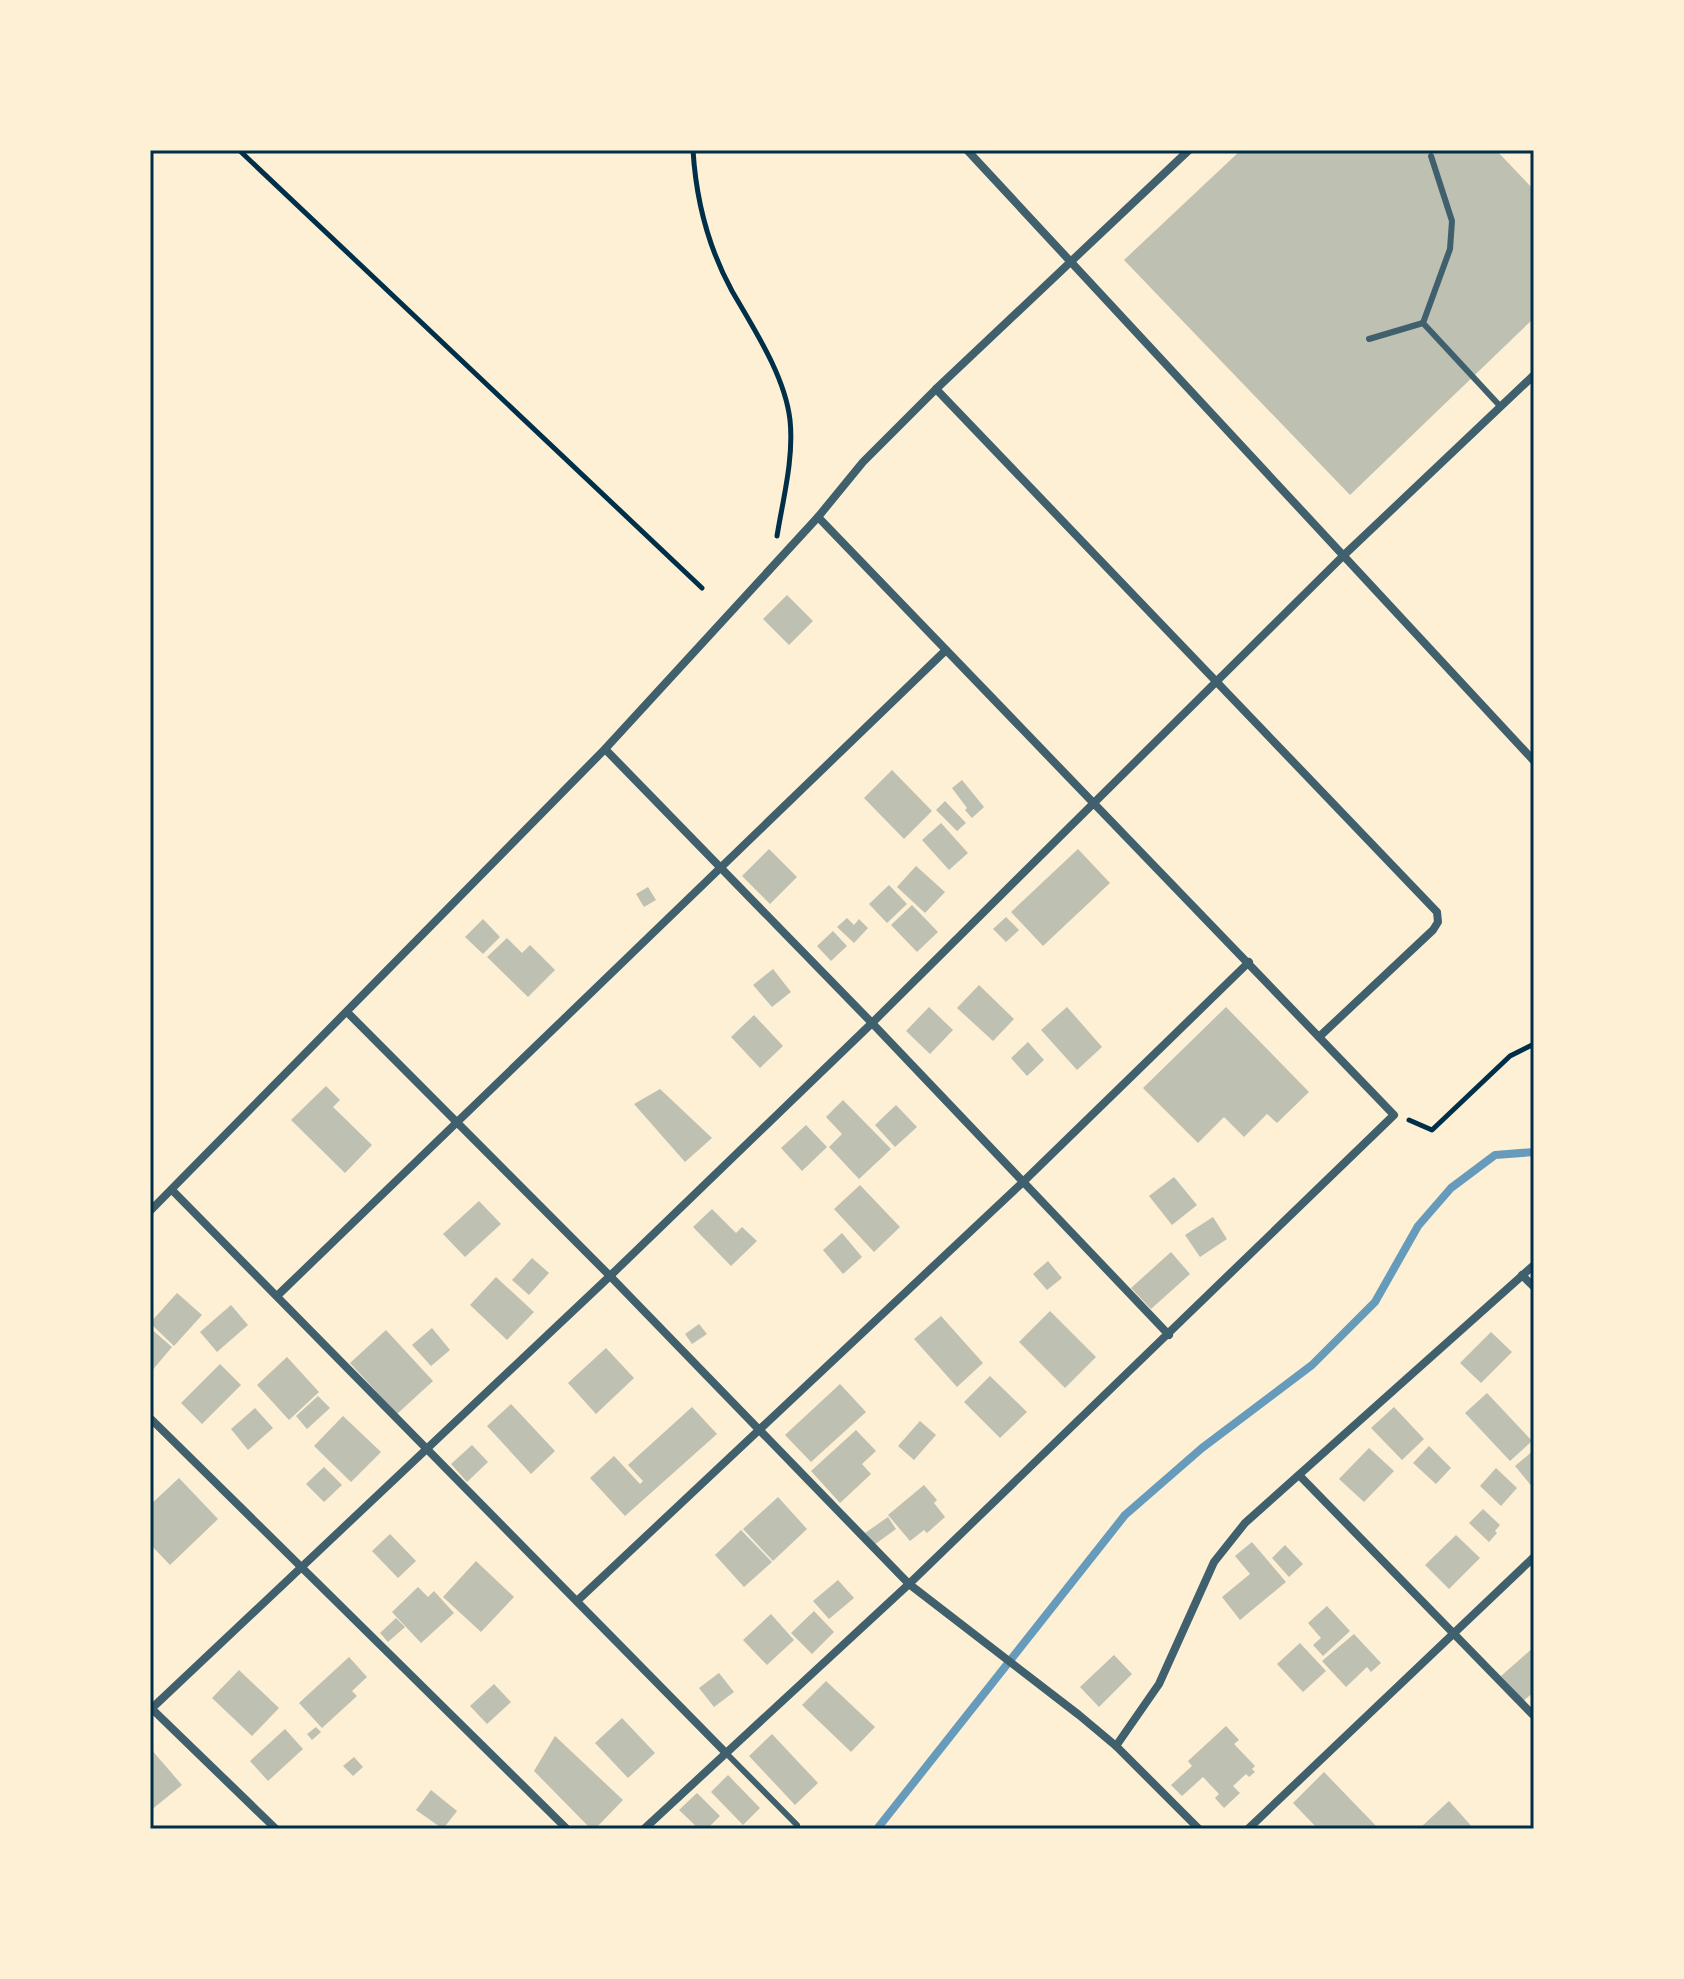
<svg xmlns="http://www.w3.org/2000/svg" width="1684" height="1979" font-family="'Crimson Pro',serif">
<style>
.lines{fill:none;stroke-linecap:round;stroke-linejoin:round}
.stream{stroke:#669bbc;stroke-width:8}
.building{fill:#bec0b2}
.path{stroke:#003049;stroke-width:5}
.service{stroke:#3f606c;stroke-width:6}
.minor{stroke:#3f606c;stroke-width:8}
.neatline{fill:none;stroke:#003049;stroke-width:3}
</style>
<rect width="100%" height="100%" fill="#fdf0d5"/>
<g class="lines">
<!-- stream -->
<path class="stream" d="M877,1829l248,-314 77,-67 110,-83 63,-63 43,-76 33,-38 44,-33 39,-3"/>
</g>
<!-- building -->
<g class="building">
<path d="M1241,150h255l38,40v128l-184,177 -226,-235z"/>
<path d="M787,595l26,26 -24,24 -26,-26z"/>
<path d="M892,770l40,41 -28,28 -40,-41z"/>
<path d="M962,780l22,27 -12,11 -7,-8 2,-2 -15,-20z"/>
<path d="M945,801l21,22 -9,8 -21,-21z"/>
<path d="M941,823l27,30 -19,17 -27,-30z"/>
<path d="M769,849l28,28 -27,27 -28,-28z"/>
<path d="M1078,849l32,34 -67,63 -32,-34z"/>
<path d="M916,866l29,26 -20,21 -28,-26z"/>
<path d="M889,885l18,19 -20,19 -18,-19z"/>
<path d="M648,887l8,13 -12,7 -8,-13z"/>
<path d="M912,905l26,27 -21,20 -26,-27z"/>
<path d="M1006,917l13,13 -13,12 -13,-13z"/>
<path d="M847,918l7,7 5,-6 9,9 -14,15 -17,-16z"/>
<path d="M483,919l17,18 -17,17 -18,-17z"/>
<path d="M833,931l14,15 -16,15 -14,-15z"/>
<path d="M507,938l15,15 8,-8 25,25 -27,27 -41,-40z"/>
<path d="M773,969l18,23 -19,15 -19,-22z"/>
<path d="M979,985l35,34 -21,22 -36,-33z"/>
<path d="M929,1007l24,23 -23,24 -24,-23z"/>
<path d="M1067,1007l35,40 -25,23 -36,-40z"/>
<path d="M1226,1007l83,85 -32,31 -10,-9 -23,23 -20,-20 -26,26 -55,-55z"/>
<path d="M754,1015l29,31 -23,22 -29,-31z"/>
<path d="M1028,1042l16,18 -17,16 -16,-18z"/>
<path d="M326,1086l14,14 -7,7 39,38 -27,28 -54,-53z"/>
<path d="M660,1089l52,49 -27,24 -51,-58z"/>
<path d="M843,1100l48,49 -32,30 -30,-32 13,-13 -16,-17z"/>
<path d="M896,1105l21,22 -22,20 -20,-22z"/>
<path d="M806,1125l21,22 -25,24 -21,-23z"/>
<path d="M1174,1177l23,28 -25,20 -23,-29z"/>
<path d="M860,1185l40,42 -26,25 -40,-43z"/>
<path d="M479,1201l22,23 -36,33 -22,-23z"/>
<path d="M712,1209l24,24 6,-6 15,14 -26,25 -38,-39z"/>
<path d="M1213,1217l14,22 -27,18 -15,-22z"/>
<path d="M842,1233l20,24 -19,17 -20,-24z"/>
<path d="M1171,1252l19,22 -39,35 -20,-21z"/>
<path d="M532,1258l17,15 -20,22 -17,-15z"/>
<path d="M1048,1261l14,17 -15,12 -14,-16z"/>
<path d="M496,1277l38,35 -27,28 -37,-35z"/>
<path d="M177,1293l25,22 -28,31 -24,-23z"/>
<path d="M231,1305l17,20 -31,27 -17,-20z"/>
<path d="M1050,1311l46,46 -31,31 -46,-46z"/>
<path d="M941,1316l42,47 -26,24 -43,-48z"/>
<path d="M699,1324l8,10 -15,10 -7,-10z"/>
<path d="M150,1328l22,19 -22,26z"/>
<path d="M432,1328l18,22 -19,16 -19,-21z"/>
<path d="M386,1330l47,51 -36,33 -47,-51z"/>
<path d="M1491,1332l21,20 -31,31 -21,-20z"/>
<path d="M606,1348l28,30 -38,36 -28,-31z"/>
<path d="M287,1357l32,35 -30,28 -32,-35z"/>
<path d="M220,1364l21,21 -39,39 -21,-21z"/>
<path d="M990,1376l37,36 -27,26 -36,-36z"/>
<path d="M840,1384l26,28 -55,50 -26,-27z"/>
<path d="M1487,1393l45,48 -22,20 -45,-48z"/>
<path d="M318,1396l12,12 -23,21 -11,-13z"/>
<path d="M511,1404l44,47 -24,23 -44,-48z"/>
<path d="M692,1407l25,27 -92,82 -35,-38 24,-22 26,28 3,-3 -15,-16z"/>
<path d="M1394,1407l30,32 -22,21 -31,-32z"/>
<path d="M255,1408l18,20 -25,22 -17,-21z"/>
<path d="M343,1416l38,36 -30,30 -37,-36z"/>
<path d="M920,1421l16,14 -22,25 -16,-14z"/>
<path d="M856,1430l20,21 -14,13 9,10 -31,29 -29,-32z"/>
<path d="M472,1445l16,17 -21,20 -16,-18z"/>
<path d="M1429,1446l22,22 -15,16 -23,-21z"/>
<path d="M1369,1448l25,23 -30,31 -25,-23z"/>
<path d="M1534,1450v39l-19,-23z"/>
<path d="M324,1467l18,18 -18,17 -18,-18z"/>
<path d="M1496,1468l21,20 -16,18 -21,-20z"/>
<path d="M179,1478l39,41 -48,46 -20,-21v-39z"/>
<path d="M924,1485l13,15 -3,3 11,14 -18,16 -3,-3 -14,11 -22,-26z"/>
<path d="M778,1497l29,32 -34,32 -30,-32z"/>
<path d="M1483,1509l17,16 -5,6 2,2 -8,9 -20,-19z"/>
<path d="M888,1517l8,12 -22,16 -9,-12z"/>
<path d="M741,1530l31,32 -28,25 -29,-32z"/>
<path d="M390,1534l26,27 -18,17 -26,-27z"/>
<path d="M1456,1535l24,23 -31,31 -24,-24z"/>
<path d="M1252,1542l34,40 -46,38 -18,-23 28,-23 -15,-18z"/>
<path d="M1285,1545l18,19 -14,13 -17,-19z"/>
<path d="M476,1561l38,36 -33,35 -38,-35z"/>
<path d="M838,1580l16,18 -25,21 -16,-18z"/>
<path d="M418,1587l10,10 6,-6 20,22 -33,30 -29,-31z"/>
<path d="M1327,1606l23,25 -27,25 -10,-11 8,-7 -13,-15z"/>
<path d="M814,1611l20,21 -22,22 -21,-21z"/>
<path d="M771,1614l23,26 -27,25 -24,-25z"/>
<path d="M396,1618l9,9 -17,15 -8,-9z"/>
<path d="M1354,1634l27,29 -10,9 -4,-5 -21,20 -24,-26z"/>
<path d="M1300,1643l26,28 -23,21 -26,-28z"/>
<path d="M1534,1647v45l-11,9 -22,-25z"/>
<path d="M1114,1655l18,19 -33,33 -19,-20z"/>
<path d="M349,1657l18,20 -15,14 5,5 -35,32 -23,-25z"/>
<path d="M239,1670l40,38 -27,28 -40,-38z"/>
<path d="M719,1673l15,19 -20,15 -15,-19z"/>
<path d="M826,1681l49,46 -24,25 -49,-47z"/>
<path d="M494,1684l17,18 -24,22 -17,-18z"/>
<path d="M622,1718l33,35 -27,25 -33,-35z"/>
<path d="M1226,1726l13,14 -5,4 21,22 -3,3 3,3 -6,5 -3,-3 -13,12 7,7 -16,15 -9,-10 4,-4 -16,-17 -21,19 -11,-11 21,-19 -4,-5z"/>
<path d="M316,1727l5,5 -9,8 -5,-6z"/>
<path d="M285,1729l18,20 -35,32 -18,-20z"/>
<path d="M772,1734l46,49 -23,22 -46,-49z"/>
<path d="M555,1736l68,64 -28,29h-4l-57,-58z"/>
<path d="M150,1748l32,37 -32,26z"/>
<path d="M354,1757l9,10 -10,9 -10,-10z"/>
<path d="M1324,1772l55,57h-61l-25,-26z"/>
<path d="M728,1775l32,33 -17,17 -32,-33z"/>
<path d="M431,1790l26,21 -14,18 -27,-19z"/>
<path d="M697,1793l23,23 -13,13h-8l-20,-19z"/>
<path d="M1449,1801l25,28h-55z"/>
</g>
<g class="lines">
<!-- path -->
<g class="path">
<path d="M239,150l463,438"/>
<path d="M693,150c3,50 15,97 39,141 22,38 53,85 58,129 4,38 -7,79 -13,116"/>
<path d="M1409,1120l23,10 78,-74 24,-12"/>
</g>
<!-- service -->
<g class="service">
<path d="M1431,156l21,65 -2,28 -27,74 77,83"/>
<path d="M1369,339l54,-16"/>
<path d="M726,1753l71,72"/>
</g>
<!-- minor -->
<g class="minor">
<path d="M967,150l567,611"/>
<path d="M936,389l501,523 1,10 -5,8 -114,107"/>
<path d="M605,749l267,274 297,312"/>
<path d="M347,1012l263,264 299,308 170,131 37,31 83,83"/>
<path d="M172,1190l554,563"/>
<path d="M150,1211l455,-462 213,-232 45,-55 73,-73 253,-239"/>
<path d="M1522,1275l12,12"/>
<path d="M278,1295l668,-645"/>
<path d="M150,1418l417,411"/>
<path d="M1299,1475l235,241"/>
<path d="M577,1601l446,-419 226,-220"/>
<path d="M150,1707l126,122"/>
<path d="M150,1710l460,-434 262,-253 471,-467 191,-181"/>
<path d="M1116,1746l43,-62 55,-122 31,-39 289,-258"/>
<path d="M644,1829l265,-245 485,-469 -576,-598"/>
<path d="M1248,1829l286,-272"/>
</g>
</g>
<!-- border -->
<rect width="1684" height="1979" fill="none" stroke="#fdf0d5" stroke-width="304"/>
<rect x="152" y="152" width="1380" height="1675" class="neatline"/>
</svg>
